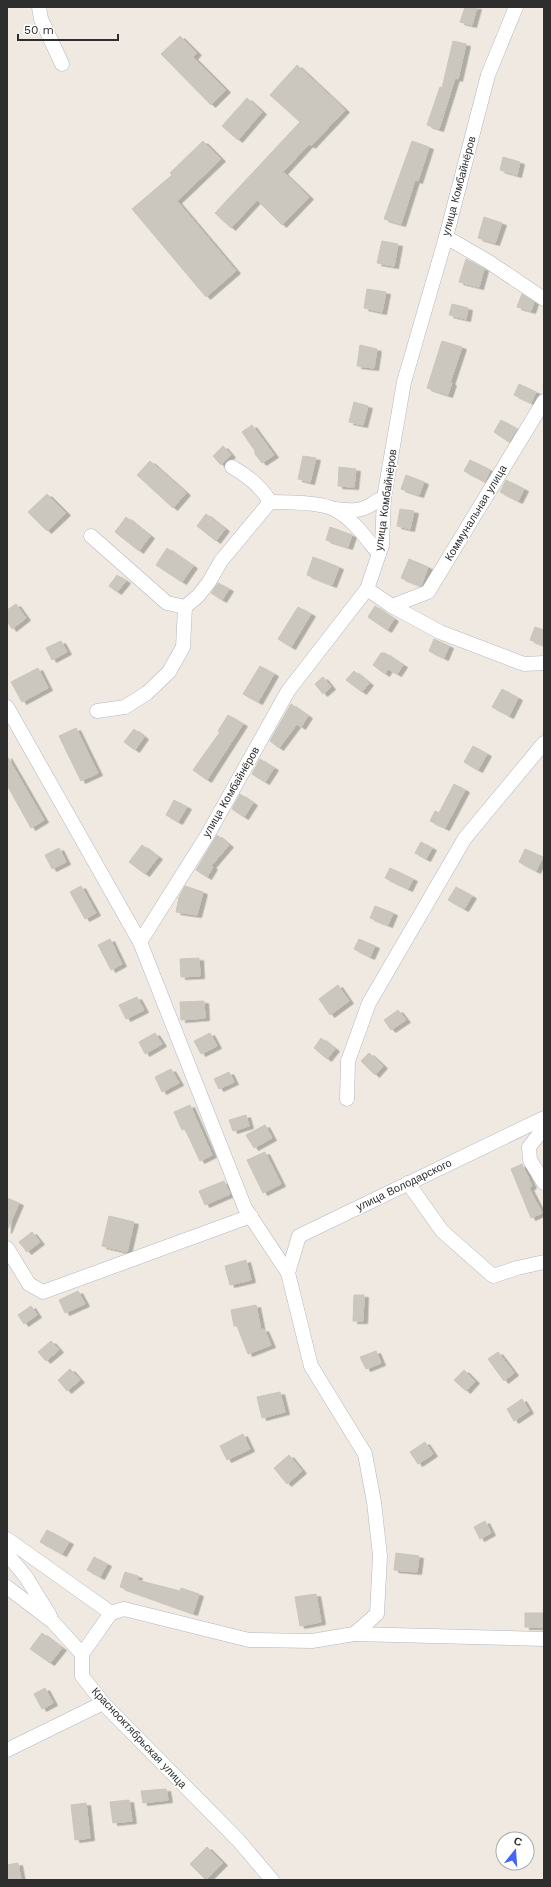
<svg xmlns="http://www.w3.org/2000/svg" width="551" height="1887" font-family="'Work Sans',sans-serif">
<style>
.building{fill:#cbc7bf;stroke:#cbc5ba;filter:url(#shadow)}
.lines{fill:none;stroke-linecap:round;stroke-linejoin:round}
.minor-casing{stroke:#b4b7c1;stroke-width:15}
.minor{stroke:#fff;stroke-width:14}
.labels{text-anchor:middle;dominant-baseline:central;stroke-width:3;stroke-linejoin:round;paint-order:stroke}
.street-label{font-size:11px;fill:#2e2e2e;stroke:#fff}
</style>
<defs>
<filter id="shadow"><feDropShadow dx="4.5" dy="2.5" stdDeviation="0" flood-color="#0004"/></filter>
</defs>
<rect width="100%" height="100%" fill="#efe9e1"/>
<!-- building -->
<g class="building">
<path d="M465,7h12l-5,18 -12,-3z"/>
<path d="M180,36l17,17 -4,4 33,33 -15,15 -50,-51z"/>
<path d="M453,41l13,3 -8,35 -3,-1 -16,51 -12,-4 13,-38 2,1z"/>
<path d="M297,65l48,45 -34,36 -2,-2 -26,28 26,25 -27,28 -25,-25 -26,28 -16,-15 85,-91 -30,-27z"/>
<path d="M247,98l15,14 -24,28 -16,-14z"/>
<path d="M203,141l18,18 -44,42 59,70 -30,26 -74,-88 40,-34 -2,-2z"/>
<path d="M412,141l17,6 -11,34 -3,-1 -14,44 -17,-5z"/>
<path d="M503,157l17,5 -3,13 -17,-5z"/>
<path d="M484,217l18,6 -7,20 -17,-5z"/>
<path d="M382,241l16,3 -4,22 -17,-3z"/>
<path d="M466,259l18,10 -5,18 -20,-5z"/>
<path d="M367,289l19,3 -4,20 -18,-4z"/>
<path d="M522,294l12,8 -3,9 -14,-4z"/>
<path d="M452,304l16,4 -2,11 -17,-4z"/>
<path d="M442,341l20,6 -12,36h2l-4,12 -21,-7z"/>
<path d="M360,345l17,4 -3,19 -17,-2z"/>
<path d="M519,384l17,8 -5,11 -17,-8z"/>
<path d="M354,402l14,4 -5,19 -14,-3z"/>
<path d="M501,420l16,9 -8,13 -15,-10z"/>
<path d="M252,425l22,30 -12,8 -7,-9v-3l-13,-19z"/>
<path d="M223,446l8,9 -10,10 -8,-9z"/>
<path d="M303,456l13,2 -6,24 -12,-3z"/>
<path d="M470,460l20,10 -5,12 -21,-11z"/>
<path d="M150,461l36,32 -13,15 -36,-33z"/>
<path d="M339,467l17,2 -2,18 -16,-1z"/>
<path d="M406,475l18,7 -5,13 -18,-6z"/>
<path d="M506,480l18,9 -6,12 -18,-9z"/>
<path d="M47,494l19,19 -19,18 -19,-19z"/>
<path d="M400,509l14,2 -4,18 -13,-3z"/>
<path d="M206,514l19,15 -9,12 -19,-15z"/>
<path d="M126,517l24,19 -11,15 -24,-19z"/>
<path d="M330,527l22,8 -4,12 -22,-7z"/>
<path d="M167,548l26,18 -11,16 -26,-17z"/>
<path d="M313,557l26,10 -7,18 -25,-10z"/>
<path d="M409,559l19,8 -7,19 -20,-8z"/>
<path d="M117,575l9,6 -9,11 -8,-6z"/>
<path d="M218,583l11,6 -7,11 -11,-7z"/>
<path d="M16,604l10,14 -14,11 -5,-8v-11z"/>
<path d="M375,606l19,13 -7,11 -19,-13z"/>
<path d="M298,607l13,7 -20,33 -13,-8z"/>
<path d="M535,627l9,3v15l-14,-5z"/>
<path d="M434,639l15,7 -5,12 -15,-7z"/>
<path d="M61,641l6,11 -15,8 -6,-12z"/>
<path d="M381,653h4l18,12 -6,9 -9,-5 -3,5 -12,-9z"/>
<path d="M260,666l14,8 -16,28 -15,-8z"/>
<path d="M38,668l10,20 -26,14 -11,-20z"/>
<path d="M354,671l15,12 -7,9 -16,-12z"/>
<path d="M323,677l8,10 -8,7 -8,-10z"/>
<path d="M502,689l16,9 -9,18 -17,-9z"/>
<path d="M291,704l17,12 -7,11 -4,-3 -18,24 -9,-7z"/>
<path d="M228,715l15,9 -36,56 -14,-10 27,-38 -2,-1z"/>
<path d="M76,728l22,45 -17,8 -22,-45z"/>
<path d="M134,729l10,8 -9,13 -11,-8z"/>
<path d="M473,746l14,8 -9,16 -14,-8z"/>
<path d="M7,756l37,64 -13,8 -24,-43z"/>
<path d="M260,759l14,9 -9,14 -13,-8z"/>
<path d="M454,784l11,6 -20,38 -15,-7 5,-10 4,2z"/>
<path d="M240,794l13,9 -9,14 -12,-8z"/>
<path d="M174,800l13,7 -9,15 -12,-7z"/>
<path d="M217,835l12,10 -18,21 2,1 -6,10 -11,-7z"/>
<path d="M421,842l11,6 -6,11 -11,-6z"/>
<path d="M142,845l16,12 -13,17 -16,-12z"/>
<path d="M59,848l7,14 -14,7 -7,-14z"/>
<path d="M525,849l18,8 -7,14 -17,-9z"/>
<path d="M390,868l23,11 -5,10 -23,-11z"/>
<path d="M81,886l15,27 -11,6 -15,-27z"/>
<path d="M185,886l18,6 -6,23 -21,-3 3,-15z"/>
<path d="M456,887l16,9 -8,13 -16,-9z"/>
<path d="M375,906l18,7 -5,12 -18,-7z"/>
<path d="M110,939l12,25 -11,6 -13,-25z"/>
<path d="M359,939l16,7 -5,11 -16,-8z"/>
<path d="M199,958l1,18 -19,1 -1,-18z"/>
<path d="M338,985l11,16 -19,14 -11,-16z"/>
<path d="M137,997l7,13 -18,9 -7,-14z"/>
<path d="M204,1001l1,17 -24,2 -1,-18z"/>
<path d="M398,1010l8,10 -15,10 -7,-10z"/>
<path d="M155,1033l7,11 -17,10 -6,-12z"/>
<path d="M210,1033l7,13 -16,8 -7,-13z"/>
<path d="M321,1038l14,11 -8,10 -13,-11z"/>
<path d="M369,1053l14,13 -8,9 -14,-14z"/>
<path d="M171,1069l8,14 -17,9 -7,-15z"/>
<path d="M229,1072l5,10 -15,7 -5,-10z"/>
<path d="M190,1105l22,50 -12,6 -15,-32 -3,1 -8,-18z"/>
<path d="M246,1115l3,11 -16,5 -4,-11z"/>
<path d="M265,1125l7,13 -18,10 -8,-13z"/>
<path d="M265,1152l16,32 -18,9 -16,-33z"/>
<path d="M522,1164l10,22 -3,2 13,25 -11,5 -20,-49z"/>
<path d="M224,1181l6,13 -25,11 -6,-14z"/>
<path d="M7,1198l12,5 -12,28z"/>
<path d="M109,1216l25,6 -7,30 -25,-6z"/>
<path d="M32,1232l8,10 -13,10 -8,-10z"/>
<path d="M246,1260l5,20 -21,5 -5,-19z"/>
<path d="M78,1291l7,13 -20,9 -6,-13z"/>
<path d="M354,1295h10l-1,26h-10z"/>
<path d="M256,1305l5,25 3,-1 7,16 -23,9 -11,-28h-3l-3,-16z"/>
<path d="M31,1306l6,9 -13,9 -6,-9z"/>
<path d="M51,1341l8,9 -13,11 -8,-9z"/>
<path d="M376,1351l5,12 -15,6 -6,-12z"/>
<path d="M498,1352l16,21 -10,8 -16,-22z"/>
<path d="M70,1369l10,11 -13,11 -9,-11z"/>
<path d="M464,1370l11,11 -9,10 -12,-11z"/>
<path d="M280,1392l5,20 -23,6 -5,-21z"/>
<path d="M522,1399l7,12 -15,10 -7,-12z"/>
<path d="M243,1434l7,15 -23,11 -7,-14z"/>
<path d="M425,1442l8,12 -15,10 -8,-12z"/>
<path d="M289,1455l13,16 -15,13 -13,-16z"/>
<path d="M485,1521l6,12 -11,6 -6,-12z"/>
<path d="M47,1530l22,12 -7,12 -22,-12z"/>
<path d="M396,1553l23,3 -2,16 -23,-2z"/>
<path d="M94,1557l13,7 -7,13 -13,-7z"/>
<path d="M125,1572l13,4 -1,4 43,11 1,-3 18,6 -6,19 -73,-26z"/>
<path d="M316,1594l5,28 -21,4 -5,-29z"/>
<rect x="525" y="1613" width="18" height="14"/>
<path d="M42,1633l20,15 -12,15 -20,-14z"/>
<path d="M45,1688l8,15 -11,6 -8,-15z"/>
<path d="M166,1789l2,11 -25,3 -2,-12z"/>
<path d="M129,1800l3,21 -19,2 -3,-21z"/>
<path d="M86,1803l4,35 -15,2 -4,-35z"/>
<path d="M207,1847l16,16 -17,17 -16,-16z"/>
<path d="M18,1863l3,17h-14v-15z"/>
</g>
<g class="lines">
<defs>
<g id="minor">
<path d="M39,7l2,12 21,45"/>
<path d="M446,237l43,25 55,37"/>
<path d="M232,467c16,9 29,19 38,35"/>
<path d="M335,509c11,1 22,3 32,-2 6,-3 10,-7 17,-9"/>
<path d="M91,536l76,67 18,4 13,-11 11,-14 12,-21 49,-59c16,0 50,0 64,7 19,10 32,29 45,45"/>
<path d="M367,589l25,17 48,26 84,32 20,-1"/>
<path d="M392,606l36,-14 116,-191"/>
<path d="M7,707l133,235 105,266 43,65 23,93 54,88 9,48 6,54 -3,58 -23,20 -42,7 -63,-1 -125,-31 -13,4 -29,41v22l21,27 136,138 33,39"/>
<path d="M97,711l28,-4 22,-14 22,-21 14,-25 2,-40"/>
<path d="M140,942l68,-108 80,-143 79,-102 15,-44 2,-47 20,-116 42,-145 42,-162 28,-68"/>
<path d="M347,1099l1,-38 21,-58 96,-165 79,-95"/>
<path d="M544,1128l-15,19 1,13 14,23"/>
<path d="M408,1183l34,48 51,45 24,-8 27,-6"/>
<path d="M7,1248l22,36 14,8 208,-76"/>
<path d="M288,1273l11,-37 245,-118"/>
<path d="M7,1539l104,74"/>
<path d="M7,1554l19,23 24,39"/>
<path d="M7,1587l46,35 29,32"/>
<path d="M354,1634l190,5"/>
<path d="M7,1750l96,-47"/>
</g>
</defs>
<!-- minor casing -->
<use href="#minor" class="minor-casing"/>
<!-- minor -->
<use href="#minor" class="minor"/>
</g>
<g class="labels">
<!-- street labels -->
<g class="street-label">
<text transform="translate(459 186) rotate(-75)">улица Комбайнёров</text>
<text transform="translate(386 500) rotate(-82)">улица Комбайнёров</text>
<text transform="translate(476 513) rotate(-59)">Коммунальная улица</text>
<text transform="translate(231 792) rotate(-60)">улица Комбайнёров</text>
<text transform="translate(404 1185) rotate(-26)">улица Володарского</text>
<text transform="translate(139 1738) rotate(47)">Краснооктябрьская улица</text>
</g>
</g>
<!-- border -->
<rect width="551" height="1887" fill="none" stroke="#2e2e2e" stroke-width="16"/>
<!-- north arrow -->
<g transform="translate(515 1851) rotate(17)"><circle r="19" fill="#ffffff" stroke="#ababab"/>
<path d="M0-3L7 15L0 10L-7 15Z" fill="#4264fb"/>
<text y="-6" font-size="11" font-weight="bold" text-anchor="middle" fill="#2e2e2e">С</text>
</g>
<!-- scale -->
<path d="M18 34v6h100v-6" fill="none" stroke="#2e2e2e" stroke-width="2"/>
<text x="24" y="34" font-size="12" fill="#2e2e2e" stroke="#ffffff" stroke-width="3" paint-order="stroke">50 m</text>
</svg>
